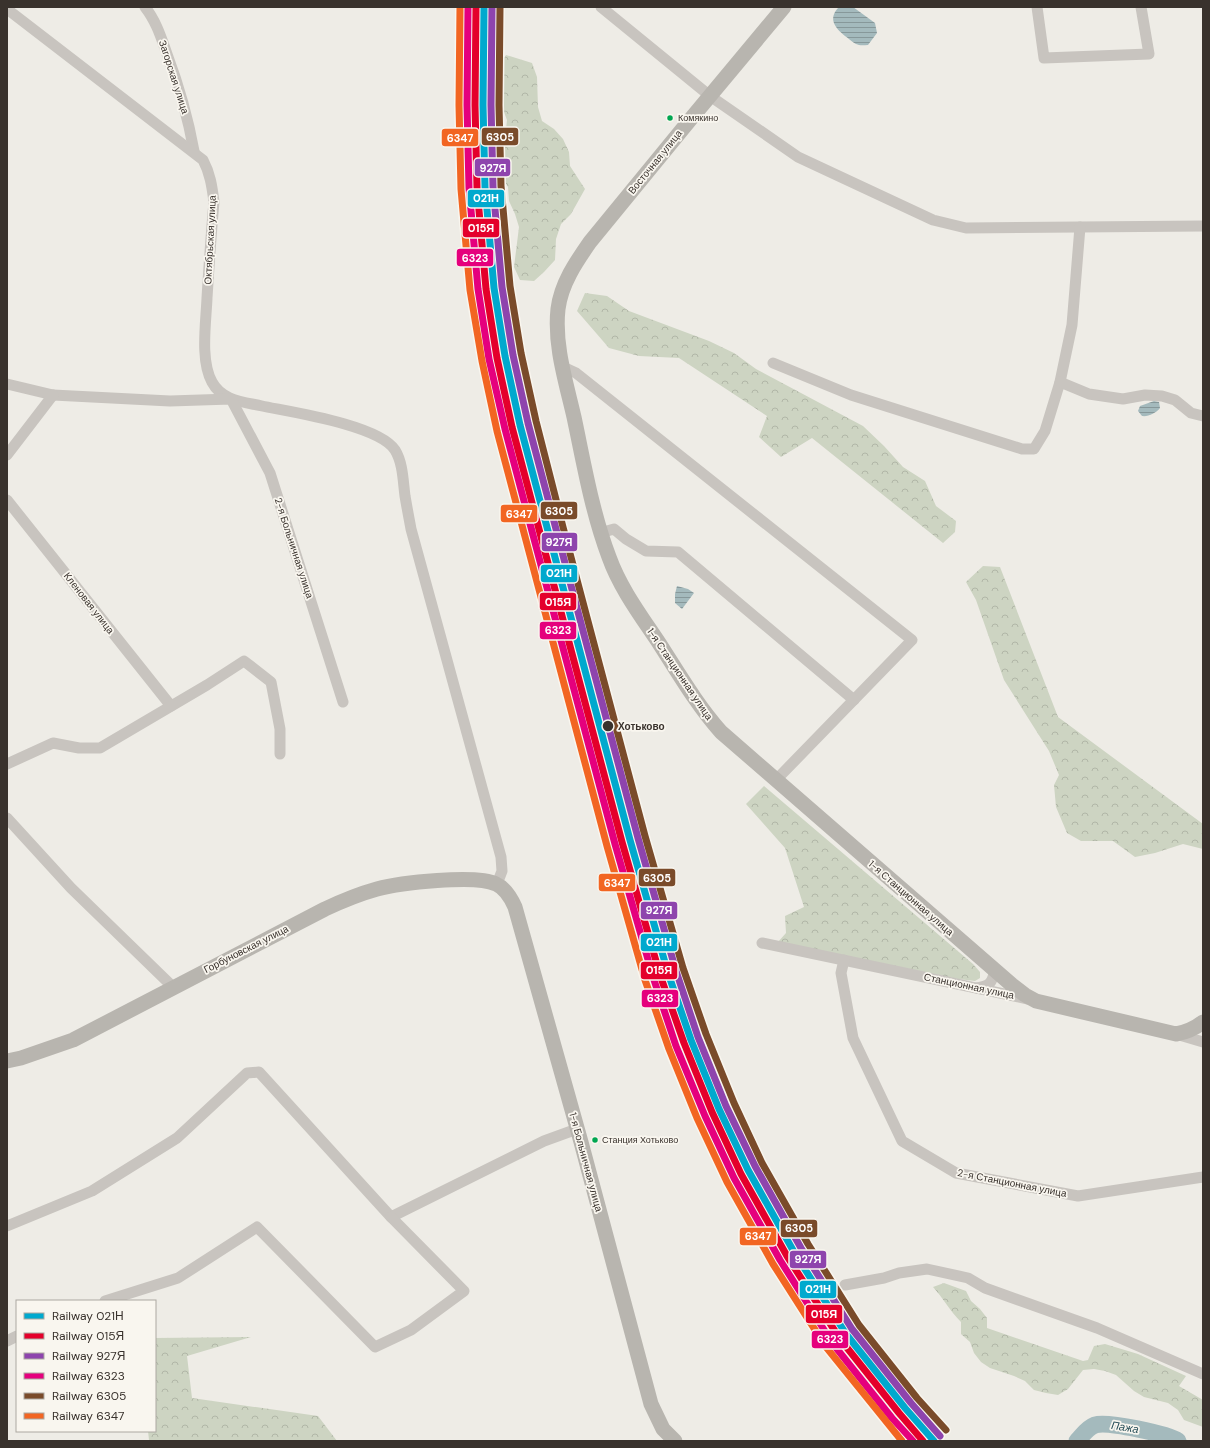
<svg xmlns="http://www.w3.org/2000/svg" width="1210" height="1448" font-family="'DM Sans',sans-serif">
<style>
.forest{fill:url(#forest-crowns)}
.water{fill:url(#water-rules)}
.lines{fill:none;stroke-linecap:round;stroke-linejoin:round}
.river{stroke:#a4babd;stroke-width:17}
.street{stroke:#c8c4bf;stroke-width:11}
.secondary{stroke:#b8b5af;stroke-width:15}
.rail-1-casing{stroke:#f9f6ef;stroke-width:10}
.rail-2-casing{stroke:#f9f6ef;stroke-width:10}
.rail-3-casing{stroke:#f9f6ef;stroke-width:10}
.rail-4-casing{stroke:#f9f6ef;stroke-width:10}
.rail-5-casing{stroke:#f9f6ef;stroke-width:10}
.rail-6-casing{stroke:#f9f6ef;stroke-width:10}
.rail-1{stroke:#00a9ce;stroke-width:7}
.rail-2{stroke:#e4002b;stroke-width:7}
.rail-3{stroke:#8e44ad;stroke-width:7}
.rail-4{stroke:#e5007d;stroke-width:7}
.rail-5{stroke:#7a4b2a;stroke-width:7}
.rail-6{stroke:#f26522;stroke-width:7}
.bus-dot{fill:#00a651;stroke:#f9f6ef;stroke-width:1.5}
.stop-dot{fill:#39322d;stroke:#f9f6ef;stroke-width:1.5}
.labels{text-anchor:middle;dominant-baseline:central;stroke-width:3.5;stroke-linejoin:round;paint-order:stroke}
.bus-label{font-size:9px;fill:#39322d;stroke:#f9f6ef;text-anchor:start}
.street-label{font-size:10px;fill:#39322d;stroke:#f9f6ef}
.stop-label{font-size:10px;font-weight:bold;fill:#39322d;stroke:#f9f6ef;text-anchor:start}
.water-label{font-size:11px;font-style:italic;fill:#264d57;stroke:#f9f6ef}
.line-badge{stroke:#f9f6ef;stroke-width:1.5}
.badge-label{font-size:11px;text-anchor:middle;font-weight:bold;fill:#fff}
</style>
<defs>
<pattern id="forest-crowns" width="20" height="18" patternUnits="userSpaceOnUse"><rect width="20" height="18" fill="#cdd4c2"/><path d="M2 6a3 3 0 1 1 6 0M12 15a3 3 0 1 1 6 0" fill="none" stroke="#b1b6a7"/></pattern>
<pattern id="water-rules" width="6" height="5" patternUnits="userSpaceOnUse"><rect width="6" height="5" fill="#a4babd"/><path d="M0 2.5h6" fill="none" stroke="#87989a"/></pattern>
</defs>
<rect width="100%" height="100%" fill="#eeece6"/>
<!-- forest -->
<g class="forest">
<path d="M506,55l26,8 5,14 1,30 4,14 12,8 9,10 6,13 1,14 15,23 -14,25 -10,10 -5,15 -1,21 -11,12 -10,9 -14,-1 -6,-13 5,-40 -4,-13 -6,-13 -1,-14 -7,-12 6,-55 -5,-13 -3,-41z"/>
<path d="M585,293l22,3 22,15 80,30 25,12 22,16 107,57 21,20 19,21 22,14 11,25 20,15 -1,11 -12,11 -131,-105 -31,19 -22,-20 8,-21 -88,-58 -40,-2 -30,-8 -32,-37z"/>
<path d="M983,566l17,1 58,150 145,107v25l-20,-5 -28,9 -20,4 -22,-16h-32l-14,-8 -11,-26 -2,-22 5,-10 -10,-24 -45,-71 -28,-80 -10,-18z"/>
<path d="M764,786l209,178 7,8v6l-5,3 -17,-2 -180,-37 8,-9 -1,-17 19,-9 -19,-59 -39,-44z"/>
<path d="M944,1283l22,8 5,10 9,8 7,9v10l96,33 5,-1 6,-14 11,-2 33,10 48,22 -7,10 24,14v27l-19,-7 -6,-10 -10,-7 -24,-6 -10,-6 -18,-16 -11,-4 -11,-2 -11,1 -15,19 -10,6 -12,-2 -12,-3 -9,-9 -11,-5 -24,-8 -9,-6 -7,-9 -4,-11 -9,-8v-12c-11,-11 -18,-24 -28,-35z"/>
<path d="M251,1337l-64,19 5,42 126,18 19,25 -188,-1 -1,-9h7v-93z"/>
</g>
<!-- water -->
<g class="water">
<path d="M839,7h14l22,16 2,10 -9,12c-4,0 -8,1 -12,-1 -4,-2 -8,-6 -11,-8 -11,-9 -17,-18 -6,-29z"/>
<path d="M1154,401l5,1 1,6c-4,5 -12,9 -18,8l-4,-5 2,-5z"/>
<path d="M677,586l11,3 6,4 -12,16 -7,-6v-9z"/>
</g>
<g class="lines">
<!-- river -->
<path class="river" d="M1077,1441c6,-6 10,-13 18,-16 12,-4 73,9 83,16"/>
<!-- street -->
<g class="street">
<path d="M145,7c11,14 16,30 22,47 12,32 21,64 27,97"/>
<path d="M601,7l109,89 88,61 135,63 33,8 237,-2"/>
<path d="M1037,7l7,51 105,-4 -8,-47"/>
<path d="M7,9l196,151c7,13 9,26 11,42 -3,32 -5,64 -7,96 -1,25 -7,62 5,84 10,19 32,20 50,24 29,6 117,19 133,44 8,13 8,31 10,46 2,12 4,22 6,33l90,328 1,14 -5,13"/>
<path d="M773,363l78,32 171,54h12l11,-18 15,-49 12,-57 8,-98"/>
<path d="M563,367l13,6 336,267 -136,140"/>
<path d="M1060,382l29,12 34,5 22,-4 17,1 13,4 16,13 12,3"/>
<path d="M7,384l46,11 117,6 61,-2 39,74 73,229"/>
<path d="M7,455l46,-60"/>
<path d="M7,500l164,206"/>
<path d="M600,533l14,-4 12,10 20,12 32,1 176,148"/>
<path d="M7,764l46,-21 26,5h21l107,-63 37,-24 27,21 9,47v25"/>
<path d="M7,818l64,70 102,99"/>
<path d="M762,943l266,56"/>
<path d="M844,960l-3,13 12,65 49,103 54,32 122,23 125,-19"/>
<path d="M977,988c13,-2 15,-5 18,-18"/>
<path d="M1176,1034l27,8"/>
<path d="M7,1226l85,-35 85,-53 70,-65 12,-1 132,145 153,-76 33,-12"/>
<path d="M845,1285l39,-7 15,-5 28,-4 41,9 17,10 112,40 106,46"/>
<path d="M105,1301l73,-23 79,-51 118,120 36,-17 53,-39 -73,-74"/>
<path d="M7,1341l10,-5"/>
</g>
<!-- secondary -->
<g class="secondary">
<path d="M784,7l-90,108 -104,127c-14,20 -29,42 -32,67 -4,36 8,73 16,108 10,47 18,95 35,140 11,31 32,59 50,86 20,31 38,62 62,89l291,253 13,10 11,6 140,33c11,-2 18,-5 27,-12"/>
<path d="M7,1061l14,-3 52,-18 252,-131c17,-8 34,-15 52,-20 22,-6 99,-15 119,-5 9,4 15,14 19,23l66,235 70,262 12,25 12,12"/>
</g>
<defs>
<path id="rail-1" d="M484,7l-1,98 2,82 9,101 11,68 15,69 28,106 82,309 38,133 23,67 28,69 29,61 46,82 52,82 59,74 29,33"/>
<path id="rail-2" d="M476,7l-1,98 2,83 9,101 11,69 15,69 28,106 82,309 38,133 24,68 28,69 29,62 46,82 53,83 59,74 24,28"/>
<path id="rail-3" d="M492,7l-1,98 2,82 9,100 11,68 15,68 28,106 82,309 38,133 22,66 28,69 29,60 46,82 51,81 59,74 29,33"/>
<path id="rail-4" d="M468,7l-1,98 2,83 9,101 11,70 16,70 28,106 82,309 38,133 23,69 29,70 29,62 46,82 53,84 59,74 21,23"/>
<path id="rail-5" d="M500,7l-1,98 2,81 9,100 11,67 15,68 27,106 82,309 38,132 23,66 28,69 28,60 46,81 51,81 58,73 29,32"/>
<path id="rail-6" d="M460,7l-1,98 2,84 9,101 12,71 15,70 110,415 38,134 24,69 28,69 30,64 46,82 53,83 76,94"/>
</defs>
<!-- rail-1 casing -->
<use href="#rail-1" class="rail-1-casing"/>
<!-- rail-2 casing -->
<use href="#rail-2" class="rail-2-casing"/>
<!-- rail-3 casing -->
<use href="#rail-3" class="rail-3-casing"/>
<!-- rail-4 casing -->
<use href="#rail-4" class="rail-4-casing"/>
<!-- rail-5 casing -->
<use href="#rail-5" class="rail-5-casing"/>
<!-- rail-6 casing -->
<use href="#rail-6" class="rail-6-casing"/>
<!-- rail-1 -->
<use href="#rail-1" class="rail-1"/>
<!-- rail-2 -->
<use href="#rail-2" class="rail-2"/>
<!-- rail-3 -->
<use href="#rail-3" class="rail-3"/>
<!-- rail-4 -->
<use href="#rail-4" class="rail-4"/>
<!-- rail-5 -->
<use href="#rail-5" class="rail-5"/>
<!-- rail-6 -->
<use href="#rail-6" class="rail-6"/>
</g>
<!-- markers -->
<g class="bus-dot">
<circle cx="670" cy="118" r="3.5"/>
<circle cx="595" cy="1140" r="3.5"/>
</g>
<circle class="stop-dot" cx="608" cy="726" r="6"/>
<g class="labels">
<!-- bus labels -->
<g class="bus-label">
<text x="678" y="118">Комякино</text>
<text x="602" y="1140">Станция Хотьково</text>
</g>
<!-- street labels -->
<g class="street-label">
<text transform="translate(174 77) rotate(72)">Загорская улица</text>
<text transform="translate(655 162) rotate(-51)">Восточная улица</text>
<text transform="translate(210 240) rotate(-87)">Октябрьская улица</text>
<text transform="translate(294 548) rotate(72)">2-я Больничная улица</text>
<text transform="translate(89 603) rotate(52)">Кленовая улица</text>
<text transform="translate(680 674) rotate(56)">1-я Станционная улица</text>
<text transform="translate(911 898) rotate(41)">1-я Станционная улица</text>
<text transform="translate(246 949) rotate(-27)">Горбуновская улица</text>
<text transform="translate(969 986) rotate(12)">Станционная улица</text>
<text transform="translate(586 1162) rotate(75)">1-я Больничная улица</text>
<text transform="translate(1012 1183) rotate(11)">2-я Станционная улица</text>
</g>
<!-- stop labels -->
<g class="stop-label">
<text x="618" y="726">Хотьково</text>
</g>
<!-- water labels -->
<g class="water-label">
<text transform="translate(1125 1427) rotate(9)">Пажа</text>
</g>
</g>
<g class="line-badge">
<rect x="481" y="127" width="38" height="19" rx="4" fill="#7a4b2a"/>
<rect x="441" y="128" width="38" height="19" rx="4" fill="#f26522"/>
<rect x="474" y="158" width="37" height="19" rx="4" fill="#8e44ad"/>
<rect x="467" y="189" width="38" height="19" rx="4" fill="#00a9ce"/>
<rect x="462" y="218" width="38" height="20" rx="4" fill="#e4002b"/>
<rect x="456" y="248" width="38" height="19" rx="4" fill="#e5007d"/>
<rect x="540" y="501" width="38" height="19" rx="4" fill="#7a4b2a"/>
<rect x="500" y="504" width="38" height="19" rx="4" fill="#f26522"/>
<rect x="541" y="532" width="37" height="20" rx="4" fill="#8e44ad"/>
<rect x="540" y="564" width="38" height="19" rx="4" fill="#00a9ce"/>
<rect x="539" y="592" width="38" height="19" rx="4" fill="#e4002b"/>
<rect x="539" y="621" width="38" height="19" rx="4" fill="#e5007d"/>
<rect x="638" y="868" width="38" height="19" rx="4" fill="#7a4b2a"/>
<rect x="598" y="873" width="38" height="19" rx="4" fill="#f26522"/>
<rect x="640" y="901" width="38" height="19" rx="4" fill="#8e44ad"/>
<rect x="640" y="933" width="38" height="19" rx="4" fill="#00a9ce"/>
<rect x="640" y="961" width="38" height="19" rx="4" fill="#e4002b"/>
<rect x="641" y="989" width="38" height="19" rx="4" fill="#e5007d"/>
<rect x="780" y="1219" width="38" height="19" rx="4" fill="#7a4b2a"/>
<rect x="739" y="1227" width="38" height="19" rx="4" fill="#f26522"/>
<rect x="789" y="1250" width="38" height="19" rx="4" fill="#8e44ad"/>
<rect x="799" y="1280" width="38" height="19" rx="4" fill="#00a9ce"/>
<rect x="805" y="1304" width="38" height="20" rx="4" fill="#e4002b"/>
<rect x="811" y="1330" width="38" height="19" rx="4" fill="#e5007d"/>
</g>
<g class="badge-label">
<text x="500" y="141">6305</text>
<text x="460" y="142">6347</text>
<text x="493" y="172">927Я</text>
<text x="486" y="202">021Н</text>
<text x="481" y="232">015Я</text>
<text x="475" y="262">6323</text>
<text x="559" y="515">6305</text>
<text x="519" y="518">6347</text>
<text x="559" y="546">927Я</text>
<text x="559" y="577">021Н</text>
<text x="558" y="606">015Я</text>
<text x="558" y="634">6323</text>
<text x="657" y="882">6305</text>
<text x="617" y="887">6347</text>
<text x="659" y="914">927Я</text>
<text x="659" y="946">021Н</text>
<text x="659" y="974">015Я</text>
<text x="660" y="1002">6323</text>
<text x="799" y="1232">6305</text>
<text x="758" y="1240">6347</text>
<text x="808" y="1263">927Я</text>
<text x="818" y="1293">021Н</text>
<text x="824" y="1318">015Я</text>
<text x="830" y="1343">6323</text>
</g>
<!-- border -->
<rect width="1210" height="1448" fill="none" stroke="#39322d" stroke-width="16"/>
<!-- legend -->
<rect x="16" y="1300" width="140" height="132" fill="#f9f6ef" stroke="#aca8a1"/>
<rect x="24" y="1313" width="20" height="6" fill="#00a9ce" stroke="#aca8a1"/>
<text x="52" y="1320" font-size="12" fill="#39322d">Railway 021Н</text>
<rect x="24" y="1333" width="20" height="6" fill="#e4002b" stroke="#aca8a1"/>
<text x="52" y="1340" font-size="12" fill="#39322d">Railway 015Я</text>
<rect x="24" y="1353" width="20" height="6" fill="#8e44ad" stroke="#aca8a1"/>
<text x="52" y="1360" font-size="12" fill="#39322d">Railway 927Я</text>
<rect x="24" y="1373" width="20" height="6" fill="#e5007d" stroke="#aca8a1"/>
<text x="52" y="1380" font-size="12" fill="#39322d">Railway 6323</text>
<rect x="24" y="1393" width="20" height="6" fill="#7a4b2a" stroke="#aca8a1"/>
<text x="52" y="1400" font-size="12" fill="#39322d">Railway 6305</text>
<rect x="24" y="1413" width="20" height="6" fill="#f26522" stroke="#aca8a1"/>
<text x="52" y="1420" font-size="12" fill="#39322d">Railway 6347</text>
</svg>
